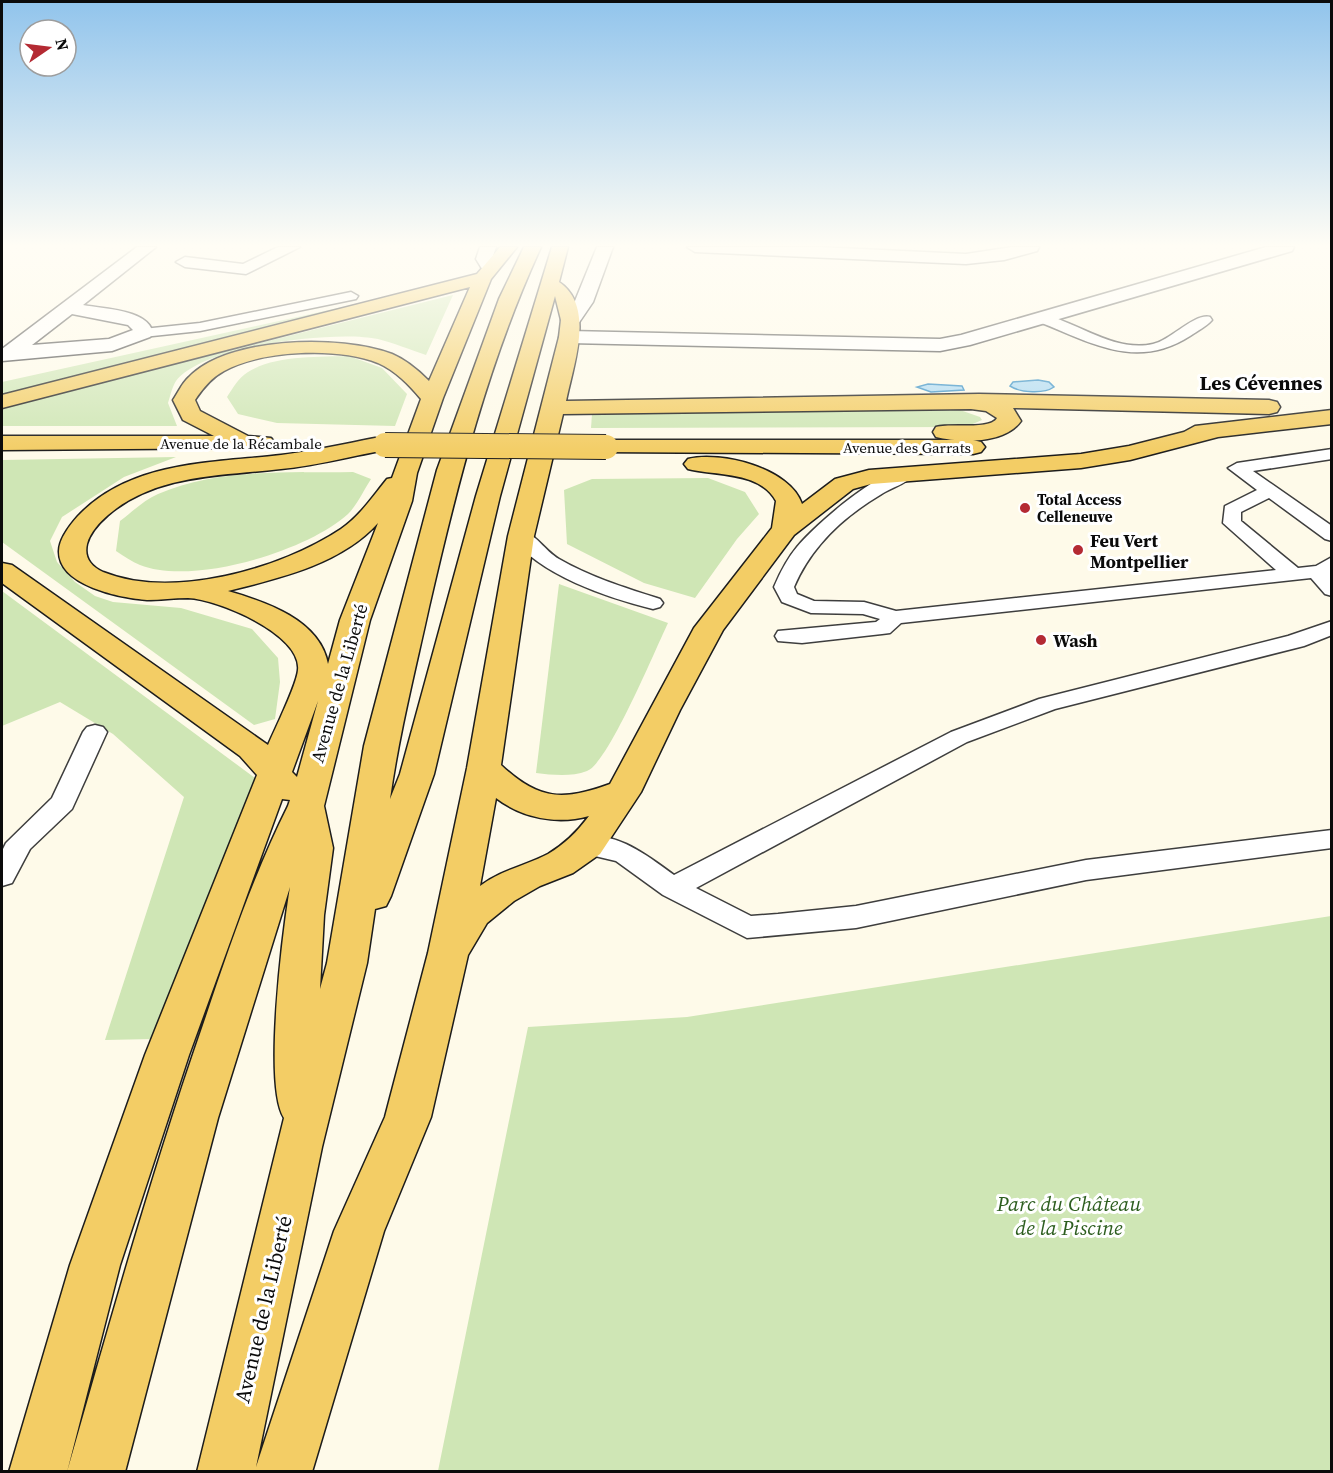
<svg xmlns="http://www.w3.org/2000/svg" width="1333" height="1473" font-family="'Source Serif 4',serif">
<style>
.green{fill:#cfe6b5}
.water{fill:#b0dbf3;stroke:#3b92c7;stroke-width:1.5}
.lines{fill:none;stroke-linecap:round;stroke-linejoin:round}
.service-casing{stroke:#3e3e3e;stroke-width:3}
.minor-casing{stroke:#3e3e3e;stroke-width:3}
.primary-casing{stroke:#1c1c1c;stroke-width:3}
.service{fill:#fff;fill-rule:evenodd}
.minor{fill:#fff;fill-rule:evenodd}
.primary{fill:#f3cd65;fill-rule:evenodd}
.primary-bridge-casing{stroke:#1c1c1c;stroke-width:26;stroke-linecap:butt}
.primary-bridge{stroke:#f3cd65;stroke-width:24}
.poi-dot{fill:#b42a33;stroke:#fff;stroke-width:2}
.labels{text-anchor:middle;dominant-baseline:central;stroke-width:6;stroke-linejoin:round;paint-order:stroke}
.far-street-label{font-size:15px;fill:#0b0b0b;stroke:#fff}
.far-poi-label{font-size:15px;font-weight:bold;fill:#0b0b0b;stroke:#fff;text-anchor:start}
.poi-label{font-size:18px;font-weight:bold;fill:#0b0b0b;stroke:#fff;text-anchor:start}
.street-label{font-size:18px;fill:#0b0b0b;stroke:#fff}
.far-district-label{font-size:20px;font-weight:bold;fill:#0b0b0b;stroke:#fff}
.near-park-label{font-size:21px;font-style:italic;fill:#2d5e1f;stroke:#fff}
.near-street-label{font-size:21px;fill:#0b0b0b;stroke:#fff}
</style>
<rect width="100%" height="100%" fill="#fefae9"/>
<!-- green -->
<g class="green">
<path d="M442,285l-440,109v-12z"/>
<path d="M453,295l-27,60c-15,-5 -32,-12 -48,-16 -42,-9 -175,6 -202,42 -4,6 -6,16 -8,22l9,23h-175v-19z"/>
<path d="M349,356l33,12 25,26 -12,32 -118,-3 -39,-9 -11,-17c6,-9 11,-19 21,-25 27,-17 70,-15 101,-16z"/>
<path d="M960,410l20,7 2,3 -16,7 -375,1 1,-14z"/>
<path d="M176,457l-52,20 -62,40 -12,24 7,21 18,20 20,14 18,6 68,6 71,21 26,29 2,24 -5,37 -21,6 -252,-183v-82z"/>
<path d="M353,472l18,7c-7,11 -14,26 -23,35 -40,37 -156,72 -208,51 -8,-3 -16,-9 -24,-14l4,-30c12,-9 24,-21 38,-27 60,-26 130,-21 195,-22z"/>
<path d="M708,478l37,14 14,22 -22,25 -42,59 -51,-15 -77,-39 -3,-54 28,-11z"/>
<path d="M559,584l109,39c-12,25 -60,141 -81,148 -16,6 -34,4 -51,2z"/>
<path d="M2,591l253,187 -103,261 -47,1 79,-243 -71,-63 -53,-32 -58,24z"/>
<path d="M1331,916v555h-893l90,-444 159,-10z"/>
</g>
<!-- water -->
<g class="water">
<path d="M1038,380l11,2 5,5c-10,7 -33,6 -44,-1l3,-4z"/>
<path d="M928,384l34,2 2,4 -33,2 -14,-5z"/>
</g>
<g class="lines">
<defs>
<g id="service">
<path d="M351,292l7,4 -2,3 -156,32 -57,6 -7,-4 7,-4 57,-6z"/>
<path d="M1042,314c35,8 73,39 111,30 17,-3 41,-31 57,-27l2,3c-6,7 -15,11 -22,16 -54,35 -100,6 -153,-15v-6z"/>
<path d="M1332,449v10l-79,12 79,55v15l-7,-2 -56,-41 -28,14v9l57,47 18,-2 16,-9v39l-7,-2 -14,-16 -410,45 -11,10 -8,1 -80,9 -24,-2 -3,-5 3,-5 98,-9 4,-3 -17,-5 -52,-1 -29,-11 -8,-15c6,-14 13,-28 23,-40 17,-21 89,-85 116,-78l3,4c-7,10 -26,15 -36,22 -37,22 -69,52 -86,92l3,7 17,7 50,1 32,9 380,-41 -53,-47 2,-17 32,-16 -29,-22 9,-5z"/>
<path d="M521,530c15,4 24,21 38,29 31,18 67,29 101,40l3,4 -3,4 -7,2c-45,-11 -114,-34 -142,-73z"/>
<path d="M1332,621v14l-28,11 -249,63 -88,33 -271,146 55,28 27,-2 78,-8 230,-46 246,-30v18l-246,32 -230,48 -109,10 -84,-43 -47,-34 -38,-9 -4,-7 4,-7c35,-10 70,18 96,37l277,-143 88,-33 249,-63z"/>
<path d="M95,725l8,2 4,5 -35,77 -42,40 -18,34 -10,3v-35l4,-8 46,-45 31,-66 4,-5z"/>
</g>
<g id="minor">
<path d="M137,247h19l-73,58c20,4 65,4 70,28l-3,4 -38,14 -110,10v-12zM72,314l56,11 5,5 -24,9 -77,6z"/>
<path d="M278,247h22l-54,27 -61,-7 -9,-5 9,-5 58,7z"/>
<path d="M480,247h16l-4,12 7,9 -3,4h-12l-8,-13z"/>
<path d="M597,247h16l-20,55 -15,22h-14l-3,-4 14,-19z"/>
<path d="M687,247h132l147,7 46,-7h27l-2,4 -33,9 -38,4 -271,-12z"/>
<path d="M1266,247h28l-2,4 -322,94 -30,6 -371,-8 -10,-6 10,-6 371,8 21,-4z"/>
</g>
<g id="primary">
<path d="M500,247h17l-26,32 -48,119 -26,75 -5,28 -42,119 -46,186 9,42 -9,67 -4,74 7,-26 37,-217 73,-276 62,-171 25,-52h17c-53,115 -84,238 -112,360 -14,64 -30,127 -39,192l10,-25 76,-278 76,-249h16l-9,35c37,25 14,83 7,119l413,-7 290,6 8,2 3,5 -3,5 -8,2 -256,-6 8,13c-16,23 -61,22 -85,16l-3,-5 3,-5c15,-4 55,3 61,-9l-11,-7 -15,-2 -408,5 -29,122 -33,229c38,36 62,36 109,19l84,-156 78,-100 4,-27c-16,-30 -60,-25 -88,-32l-4,-5 4,-5c33,-8 102,9 114,45l33,-25 34,-9 212,-16 48,-8 55,-14 11,-6 137,-16v14l-114,13 -88,23 -49,8 -210,16 -18,5 -59,46 -71,95 -43,80 -39,82 -41,62 -27,19 -33,13 -26,15 -27,22 -19,32 -37,162 -47,114 -72,241h-115l87,-354c-21,-33 -1,-187 6,-231l-72,231 -93,354h-58c43,-150 85,-300 136,-447 25,-74 50,-149 85,-219l2,-6 -8,-1 -93,256 -69,210 -53,207h-58l61,-207 75,-210 112,-280 -17,-19 -238,-173v-20l10,2 256,180c7,-16 29,-61 30,-75 4,-36 -81,-71 -110,-72 -14,0 -27,2 -41,2 -26,-2 -89,-14 -88,-49 0,-12 11,-26 19,-35 52,-55 133,-53 203,-61 32,-4 63,-11 94,-17l8,2 4,5 -4,5 -8,2c-31,6 -62,14 -94,17 -59,7 -125,5 -173,46 -8,7 -18,17 -21,29 -3,13 3,22 16,28 69,28 178,-3 238,-43 19,-13 32,-33 46,-50l5,-1 29,-79c-12,-14 -25,-28 -43,-36 -40,-16 -116,-13 -154,8 -13,7 -21,17 -29,29l5,11 48,25 23,2 4,5 -4,5 -269,2v-14h212l-31,-16 -10,-20c5,-7 9,-17 16,-23 39,-41 153,-42 203,-23 14,6 26,16 37,27l41,-94 -468,121v-13l475,-121zM555,296l6,24 -2,17 -51,199 -41,232 -39,185 -43,164 -51,114 -78,236 66,-320 45,-184 8,-54 11,-3 5,-10 43,-122 66,-278zM378,523l-38,97 -12,44c-8,-44 -62,-62 -100,-73 52,-13 113,-27 150,-68zM318,701l-21,76 -5,-5zM496,798c26,20 61,27 93,18 -12,16 -24,28 -41,38 -23,12 -47,16 -68,32z"/>
<path d="M606,440h367l8,2 4,5 -4,5 -8,2 -375,-2 -4,-5 4,-5z"/>
</g>
</defs>
<!-- service casing -->
<use href="#service" class="service-casing"/>
<!-- minor casing -->
<use href="#minor" class="minor-casing"/>
<!-- primary casing -->
<use href="#primary" class="primary-casing"/>
<!-- service -->
<use href="#service" class="service"/>
<!-- minor -->
<use href="#minor" class="minor"/>
<!-- primary -->
<use href="#primary" class="primary"/>
<defs>
<path id="primary-bridge" d="M385,445l221,2"/>
</defs>
<!-- primary-bridge casing -->
<use href="#primary-bridge" class="primary-bridge-casing"/>
<!-- primary-bridge -->
<use href="#primary-bridge" class="primary-bridge"/>
</g>
<!-- sky -->
<linearGradient id="sky" x2="0" y2="1"><stop stop-color="#91c4ec"/><stop offset="0.54" stop-color="#fffdf5"/><stop offset="1" stop-color="#fffdf5" stop-opacity="0"/></linearGradient>
<rect width="1333" height="454" fill="url(#sky)"/>
<!-- markers -->
<g class="poi-dot">
<circle cx="1025" cy="508" r="6"/>
<circle cx="1078" cy="550" r="6"/>
<circle cx="1041" cy="640" r="6"/>
</g>
<g class="labels">
<!-- far-street labels -->
<g class="far-street-label">
<text x="241" y="443">Avenue de la Récambale</text>
<text x="907" y="447">Avenue des Garrats</text>
</g>
<!-- far-poi labels -->
<g class="far-poi-label">
<text x="1037" y="499">Total Access<tspan x="1037" dy="17">Celleneuve</tspan></text>
</g>
<!-- poi labels -->
<g class="poi-label">
<text x="1090" y="540">Feu Vert<tspan x="1090" dy="21">Montpellier</tspan></text>
<text x="1053" y="640">Wash</text>
</g>
<!-- street labels -->
<g class="street-label">
<text transform="translate(339 683) rotate(-74)">Avenue de la Liberté</text>
</g>
<!-- far-district labels -->
<g class="far-district-label">
<text x="1261" y="383">Les Cévennes</text>
</g>
<!-- near-park labels -->
<g class="near-park-label">
<text x="1069" y="1203">Parc du Château<tspan x="1069" dy="24">de la Piscine</tspan></text>
</g>
<!-- near-street labels -->
<g class="near-street-label">
<text transform="translate(263 1309) rotate(-77)">Avenue de la Liberté</text>
</g>
</g>
<!-- border -->
<rect width="1333" height="1473" fill="none" stroke="#0b0b0b" stroke-width="6"/>
<!-- north arrow -->
<g transform="translate(48 48) rotate(76)"><circle r="28" fill="#ffffff" stroke="#9d9d9d" stroke-width="1.5"/>
<path d="M0-4.5L10 22L0 15L-10 22Z" fill="#b42a33"/>
<text y="-9" font-size="16" font-weight="bold" text-anchor="middle" fill="#0b0b0b">N</text>
</g>
</svg>
